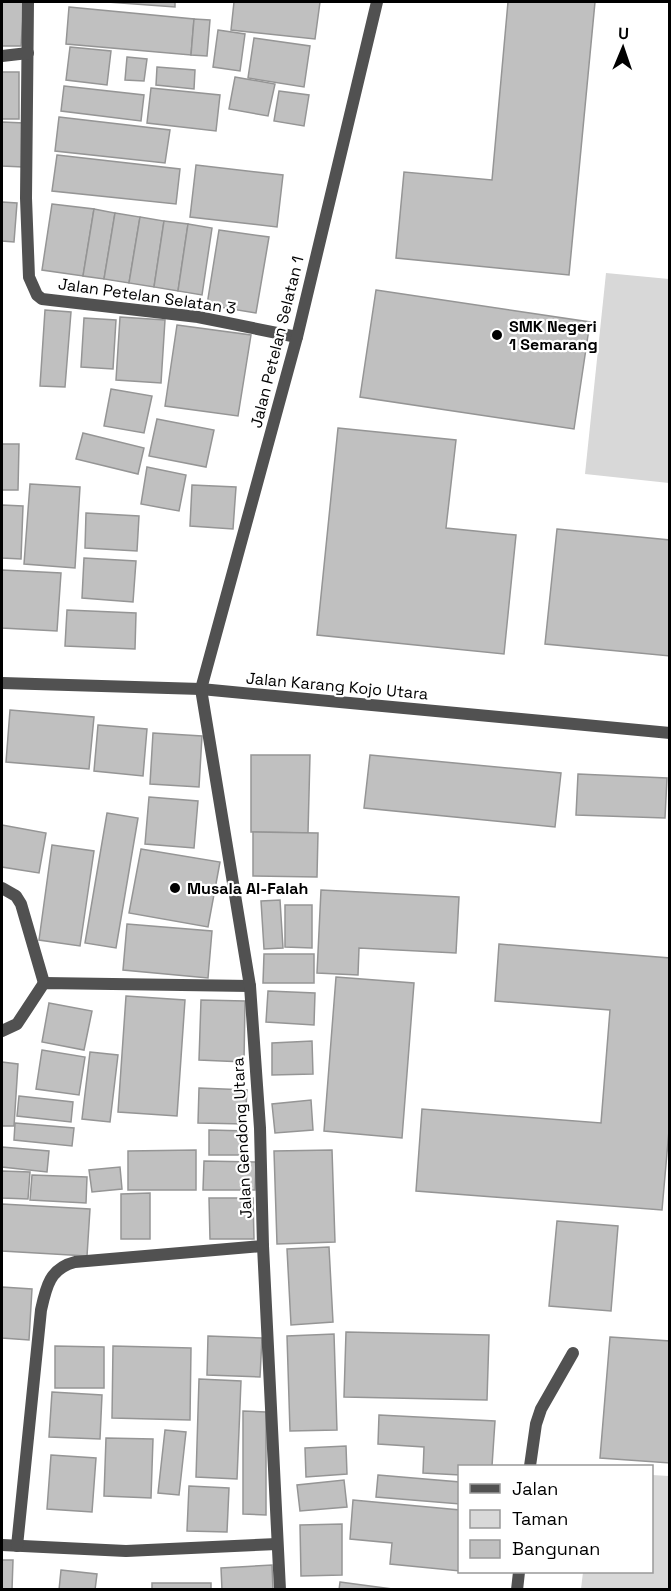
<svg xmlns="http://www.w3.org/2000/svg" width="671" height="1591" font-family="'Space Grotesk',sans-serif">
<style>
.green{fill:#d8d8d8}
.building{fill:#c0c0c0;stroke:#959595;stroke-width:1.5}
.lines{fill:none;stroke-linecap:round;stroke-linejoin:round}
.minor{stroke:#515151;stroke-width:12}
.poi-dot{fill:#000;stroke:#fff;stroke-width:2}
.labels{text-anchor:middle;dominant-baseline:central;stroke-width:4.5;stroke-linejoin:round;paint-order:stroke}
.street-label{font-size:16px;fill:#000;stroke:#fff}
.poi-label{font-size:16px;font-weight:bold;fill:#000;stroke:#fff;text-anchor:start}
</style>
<rect width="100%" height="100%" fill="#fff"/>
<!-- green -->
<g class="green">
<path d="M606,273l63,6v204l-84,-9z"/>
<path d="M652,1475l17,1v113h-88l2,-17h69z"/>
</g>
<!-- building -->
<g class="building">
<path d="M2,2h22l-3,44h-19z"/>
<path d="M107,2h68v5z"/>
<path d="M234,2h86l-5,37 -84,-9z"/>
<path d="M508,2h87l-26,273 -173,-17 8,-86 88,8z"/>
<path d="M69,7l125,12 -3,36 -125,-11z"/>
<path d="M194,19l16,1 -3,36 -16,-1z"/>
<path d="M218,30l27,4 -5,37 -27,-4z"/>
<path d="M254,38l56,8 -6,41 -56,-9z"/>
<path d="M70,47l41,4 -4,34 -41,-5z"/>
<path d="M127,57l20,2 -3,22 -19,-1z"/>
<path d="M157,67l38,3 -1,19 -38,-4z"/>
<rect x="2" y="72" width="17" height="47"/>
<path d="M235,77l40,7 -7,32 -39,-7z"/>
<path d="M64,86l80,9 -3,26 -80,-10z"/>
<path d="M151,88l69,7 -4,36 -69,-8z"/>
<path d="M279,91l30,4 -5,31 -30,-5z"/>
<path d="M59,117l111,13 -5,33 -110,-12z"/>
<path d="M2,122l22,1 -1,44 -21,-1z"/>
<path d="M57,155l123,14 -4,35 -124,-13z"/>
<path d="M196,165l87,10 -6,52 -87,-10z"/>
<path d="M2,202l15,1 -3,39 -12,-1z"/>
<path d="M52,204l42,5 -11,67 -41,-6z"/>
<path d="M94,209l21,4 -11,66 -21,-3z"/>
<path d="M115,213l25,4 -11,66 -25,-4z"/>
<path d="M140,217l24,4 -10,66 -25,-4z"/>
<path d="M164,221l24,3 -10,67 -24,-4z"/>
<path d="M188,224l24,4 -10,67 -24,-4z"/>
<path d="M219,230l50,7 -13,76 -49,-8z"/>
<path d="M376,290l214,32 -16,107 -214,-32z"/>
<path d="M45,310l26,2 -6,75 -25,-1z"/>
<path d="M120,317l45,3 -4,63 -45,-3z"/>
<path d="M84,318l32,2 -3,49 -32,-2z"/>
<path d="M177,325l74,10 -13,81 -73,-10z"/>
<path d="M111,389l41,7 -8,37 -40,-7z"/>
<path d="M157,419l57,11 -8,37 -57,-11z"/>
<path d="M338,428l118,12 -10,88 70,7 -12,119 -187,-19z"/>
<path d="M83,433l61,15 -6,26 -62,-15z"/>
<path d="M2,444h17l-1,46h-16z"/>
<path d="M147,467l39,8 -7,36 -38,-7z"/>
<path d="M30,484l50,3 -5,81 -51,-4z"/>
<path d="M192,485l44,2 -3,42 -43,-3z"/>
<path d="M2,505l21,1 -2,53 -19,-1z"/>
<path d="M86,513l53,3 -2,35 -52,-3z"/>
<path d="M557,529l113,11v116l-125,-12z"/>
<path d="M84,558l52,3 -3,41 -51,-4z"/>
<path d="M2,570l59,3 -4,58 -55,-3z"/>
<path d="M67,610l69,3 -1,36 -70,-3z"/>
<path d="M10,710l84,7 -5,52 -83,-7z"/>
<path d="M98,725l49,4 -4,47 -49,-5z"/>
<path d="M153,733l49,3 -3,51 -49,-3z"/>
<path d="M251,755h59l-2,78 -57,-1z"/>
<path d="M370,755l191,18 -6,54 -191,-19z"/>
<path d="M578,774l89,4 -2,40 -89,-3z"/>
<path d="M149,797l49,4 -4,47 -49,-4z"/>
<path d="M107,813l31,5 -22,130 -31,-5z"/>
<path d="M2,825l44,8 -7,40 -37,-6z"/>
<path d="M253,832l65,1 -1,44 -64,-1z"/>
<path d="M52,845l42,6 -14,95 -41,-6z"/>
<path d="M141,849l79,13 -12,65 -79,-14z"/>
<path d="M321,890l138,7 -3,56 -97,-5 -1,27 -41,-2z"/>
<path d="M280,900l3,48 -19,1 -3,-48z"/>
<path d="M285,905h27v43l-27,-1z"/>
<path d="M127,924l85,7 -4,47 -85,-8z"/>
<path d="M499,944l171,14v161l-8,91 -246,-19 6,-82 179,14 9,-113 -115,-9z"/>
<path d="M264,954h50v29h-51z"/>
<path d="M336,977l78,6 -12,155 -78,-7z"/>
<path d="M268,991l47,2 -1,32 -48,-3z"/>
<path d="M126,996l59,4 -8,116 -59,-4z"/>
<path d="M201,1000l44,1 -1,61 -45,-2z"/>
<path d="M49,1003l43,8 -8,39 -42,-8z"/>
<path d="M312,1041l1,33 -41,1v-32z"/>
<path d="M42,1050l43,7 -6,38 -43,-6z"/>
<path d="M90,1052l28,3 -8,67 -28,-3z"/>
<path d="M2,1062l16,2 -4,62h-12z"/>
<path d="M199,1088l48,2 -2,34 -47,-1z"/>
<path d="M19,1096l54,6 -2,20 -54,-6z"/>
<path d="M311,1100l2,30 -38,3 -3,-29z"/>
<path d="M15,1123l59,5 -2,18 -58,-6z"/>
<path d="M209,1130l39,1 -1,24h-38z"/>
<path d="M2,1147l47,4 -2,21 -45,-5z"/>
<path d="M196,1150v40h-68v-39z"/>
<path d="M332,1150l3,92 -58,2 -3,-93z"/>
<path d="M204,1161l52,1 -1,28h-52z"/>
<path d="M120,1167l2,22 -30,3 -3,-22z"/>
<path d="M2,1171l28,1 -2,27 -26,-1z"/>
<path d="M32,1175l55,2 -1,26 -56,-3z"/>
<path d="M150,1193v46h-29v-45z"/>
<path d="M209,1198h44l1,41h-44z"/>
<path d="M2,1204l88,5 -3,47 -85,-5z"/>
<path d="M557,1221l61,5 -7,85 -62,-5z"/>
<path d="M329,1247l4,75 -42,3 -4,-76z"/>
<path d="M2,1287l30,2 -3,51 -27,-2z"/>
<path d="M346,1332l143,3 -2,65 -143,-3z"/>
<path d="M334,1334l3,96 -47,1 -3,-95z"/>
<path d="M208,1336l54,2 -2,39 -53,-2z"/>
<path d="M610,1337l60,4v122l-70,-5z"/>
<path d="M55,1346l49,1v41h-49z"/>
<path d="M113,1346l78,2 -1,72 -78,-2z"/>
<path d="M199,1379l42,2 -4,98 -41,-2z"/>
<path d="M52,1392l50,3 -2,44 -51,-2z"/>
<path d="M243,1411l23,1v103l-23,-1z"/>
<path d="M379,1415l116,6 -3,45h-32v9l-37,-2 1,-26 -46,-3z"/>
<path d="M165,1430l21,2 -7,63 -21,-2z"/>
<path d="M106,1438l47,1 -2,59 -47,-2z"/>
<path d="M346,1446l1,28 -41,3 -1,-29z"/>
<path d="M51,1455l45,3 -4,54 -45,-3z"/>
<path d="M378,1475l82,7v22l-84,-7z"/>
<path d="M344,1480l3,27 -47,4 -3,-26z"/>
<path d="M189,1486l40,2 -2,44 -40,-1z"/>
<path d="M353,1500l107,10v61l-70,-7 2,-21 -42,-4z"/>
<path d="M342,1524v51l-41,1 -1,-51z"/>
<path d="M2,1560h11l-1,30h-10z"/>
<path d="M272,1565l1,25h-51l-1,-22z"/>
<path d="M61,1570l36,4 -2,16h-36z"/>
<path d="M340,1582l60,8h-61z"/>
<rect x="152" y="1583" width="59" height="7"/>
</g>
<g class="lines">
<!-- minor -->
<g class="minor">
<path d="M28,2l-2,196 3,79 8,18 5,4 156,18 99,20"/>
<path d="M2,56l26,-3"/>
<path d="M2,683l199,6 469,44"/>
<path d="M2,888l14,8 5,8 23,79"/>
<path d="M2,1031l15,-7 27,-41 206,3"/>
<path d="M530,1466l6,-42 5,-15 32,-56"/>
<path d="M2,1545l124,6 151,-7"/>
<path d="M17,1546l24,-236c5,-23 9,-42 34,-48l188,-16"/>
<path d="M280,1590l-17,-344 -3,-118 -10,-142 -49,-297 96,-352 80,-335"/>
<path d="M517,1590l2,-18"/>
</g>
</g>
<!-- markers -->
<g class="poi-dot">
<circle cx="497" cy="335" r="6"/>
<circle cx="175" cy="888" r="6"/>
</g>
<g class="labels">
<!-- street labels -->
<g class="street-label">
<text transform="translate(147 296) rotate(8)">Jalan Petelan Selatan 3</text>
<text transform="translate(277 342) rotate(-76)">Jalan Petelan Selatan 1</text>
<text transform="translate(337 686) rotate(5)">Jalan Karang Kojo Utara</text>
<text transform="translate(242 1138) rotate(-93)">Jalan Gendong Utara</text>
</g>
<!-- poi labels -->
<g class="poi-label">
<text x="509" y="326">SMK Negeri<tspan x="509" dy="18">1 Semarang</tspan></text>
<text x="187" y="888">Musala Al-Falah</text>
</g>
</g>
<!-- border -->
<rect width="671" height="1591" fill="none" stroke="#000000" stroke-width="6"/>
<!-- legend -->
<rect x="458" y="1465" width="195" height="108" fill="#ffffff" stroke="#999999" stroke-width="1.5"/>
<rect x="470" y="1484" width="30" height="9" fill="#515151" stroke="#999999" stroke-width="1.5"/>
<text x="512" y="1495" font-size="18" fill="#000000">Jalan</text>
<rect x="470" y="1510" width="30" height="18" fill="#d8d8d8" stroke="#999999" stroke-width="1.5"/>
<text x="512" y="1525" font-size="18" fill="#000000">Taman</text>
<rect x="470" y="1540" width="30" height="18" fill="#c0c0c0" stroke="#999999" stroke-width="1.5"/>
<text x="512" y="1555" font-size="18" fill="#000000">Bangunan</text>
<!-- north arrow -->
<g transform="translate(623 48) rotate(2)" stroke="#ffffff" stroke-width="4.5" paint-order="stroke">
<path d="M0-4.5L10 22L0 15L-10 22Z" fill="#000000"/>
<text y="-9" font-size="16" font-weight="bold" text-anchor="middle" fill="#000000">U</text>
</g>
</svg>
